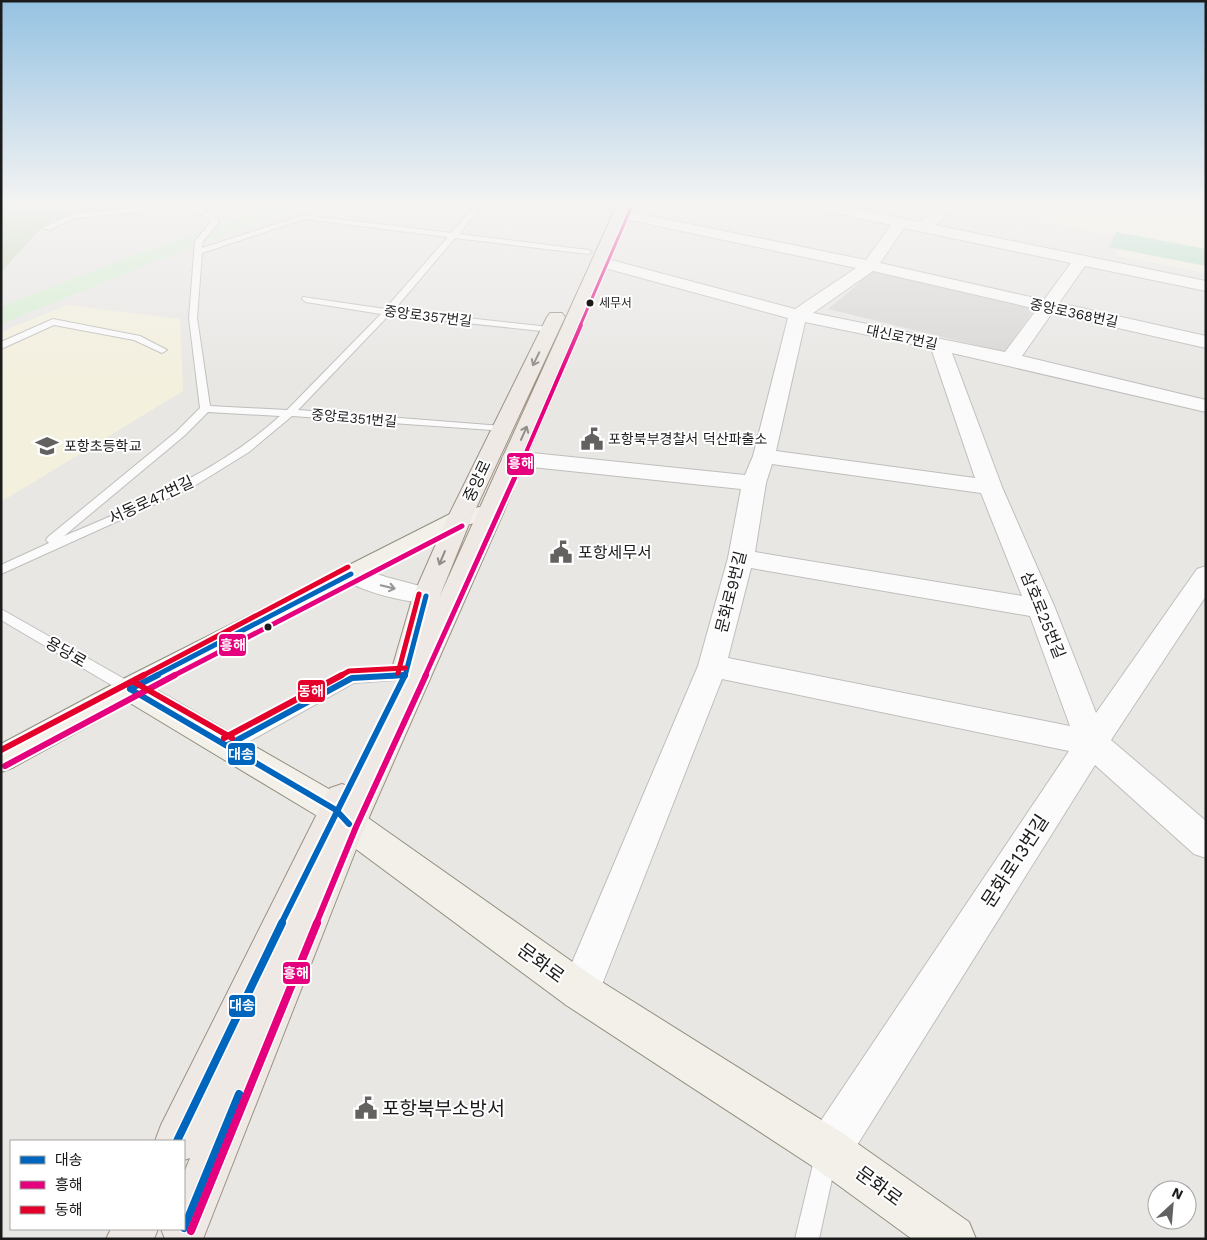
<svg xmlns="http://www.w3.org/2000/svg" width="1207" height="1240" font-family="'Work Sans','Noto Sans KR',sans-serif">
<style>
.education{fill:#f3f0de}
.religious{fill:#d7d6d5}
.forest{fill:#c7d6bb}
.park{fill:#d4eed0}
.pitch{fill:#b2ddc6}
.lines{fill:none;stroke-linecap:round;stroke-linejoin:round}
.lane-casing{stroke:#bfbebc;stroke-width:2}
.street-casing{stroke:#bfbebc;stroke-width:2}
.secondary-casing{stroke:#91907e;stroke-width:2}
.primary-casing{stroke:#9d9183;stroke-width:2}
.lane{fill:#fcfbfb;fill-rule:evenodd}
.street{fill:#fcfbfb;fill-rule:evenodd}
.secondary{fill:#f2f0e9;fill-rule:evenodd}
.primary{fill:#eee9e4;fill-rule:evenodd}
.bus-1-far2-casing{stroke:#fff;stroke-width:9}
.bus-1-far1-casing{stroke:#fff;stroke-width:10}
.bus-1-casing{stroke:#fff;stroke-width:11}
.bus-2-far4-casing{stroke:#fff;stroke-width:5.5}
.bus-2-far3-casing{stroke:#fff;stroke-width:6}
.bus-2-far2-casing{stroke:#fff;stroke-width:9}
.bus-2-far1-casing{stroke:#fff;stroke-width:10}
.bus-2-casing{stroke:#fff;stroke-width:11}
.bus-3-far1-casing{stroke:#fff;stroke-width:9}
.bus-3-casing{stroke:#fff;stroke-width:10}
.bus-1-far2{stroke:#0065bd;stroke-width:5}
.bus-1-far1{stroke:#0065bd;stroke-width:6}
.bus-1{stroke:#0065bd;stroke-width:8}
.bus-2-far4{stroke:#e5007d;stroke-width:3}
.bus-2-far3{stroke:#e5007d;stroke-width:4}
.bus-2-far2{stroke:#e5007d;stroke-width:5}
.bus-2-far1{stroke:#e5007d;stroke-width:6}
.bus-2{stroke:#e5007d;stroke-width:8}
.bus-3-far1{stroke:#e4002b;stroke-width:5}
.bus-3{stroke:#e4002b;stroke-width:6}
.oneway{stroke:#8f8c8a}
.oneway2{stroke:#979696}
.bus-dot{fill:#1b1b1b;stroke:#fff;stroke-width:2}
.labels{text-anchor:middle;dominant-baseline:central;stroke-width:4;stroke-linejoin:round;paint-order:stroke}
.far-bus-label{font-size:12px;fill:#1b1b1b;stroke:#fff;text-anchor:start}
.far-street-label{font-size:14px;fill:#1b1b1b;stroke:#fff}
.far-poi-label{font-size:14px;fill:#1b1b1b;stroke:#fff;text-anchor:start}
.street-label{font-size:16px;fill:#1b1b1b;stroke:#fff}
.poi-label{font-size:16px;fill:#1b1b1b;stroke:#fff;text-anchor:start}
.near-street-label{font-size:19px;fill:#1b1b1b;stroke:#fff}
.near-poi-label{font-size:19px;fill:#1b1b1b;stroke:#fff;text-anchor:start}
.line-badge{stroke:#fff;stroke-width:2}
.badge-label{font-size:14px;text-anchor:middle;font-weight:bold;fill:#fff}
</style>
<rect width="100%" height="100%" fill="#e9e7e4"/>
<!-- education -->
<g class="education">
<path d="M1018,205h188v68l-90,-17 3,-19 -78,-16 4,-9z"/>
<path d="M67,305l113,14 3,72 -182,111v-170z"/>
</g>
<!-- religious -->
<path class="religious" d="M871,269l165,38 -32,45 -176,-43 28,-23z"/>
<!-- forest -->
<path class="forest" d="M1,205h108l-63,18 -45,49z"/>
<!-- park -->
<path class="park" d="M277,205h33l-114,40 -195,79v-17l122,-48z"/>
<!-- pitch -->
<path class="pitch" d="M1116,232l90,17v17l-97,-19z"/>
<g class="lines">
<defs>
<g id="lane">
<path d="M160,205c21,0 42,0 58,15v4l-15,17 -1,7 102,-33 147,18 25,-28h6l-23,29 129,16 4,2 -4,2 -133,-16 -61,72 155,17 3,1v4l-163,-17 -91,95 204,16 5,3 -1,2 -214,-15 -43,36 -58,36 -190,86v-9l48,-22 -3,-3 2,-3 128,-105 24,-24 -11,-90 6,-77 16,-19 -8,-7 -23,-7 -105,10 -26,12 -7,-2 31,-14zM304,219l144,18 -63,72 -82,-12 -1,2 4,3 75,12 -94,96 -77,-4 -13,-88 5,-65zM208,412l72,4c-62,56 -140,88 -216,120l120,-100z"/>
<path d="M53,319l87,17 27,14 -5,3 -28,-13 -80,-15 -53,24v-7z"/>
<path d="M1,609l134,76 2,4 -2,4h-10l-124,-73z"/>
<path d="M405,669l5,2 2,4 -2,4 -56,4 -120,67 -6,1 -6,-1 -2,-5 2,-5 125,-66z"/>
<path d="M826,1145l8,3 3,8 -18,83h-24l20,-83 3,-8z"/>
</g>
<g id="street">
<path d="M808,205h26l86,17 22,-17h15l-22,20 271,56v10l-121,-25 -26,37 147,33v12l-154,-35 -30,43 184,44v12l-254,-59 50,134 53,121 41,105 101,-144 9,-3v30l-95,144 95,81v37l-12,-4 -99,-89 -251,401 -16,6 -16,-6 -6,-16 6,-16 257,-383 -347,-72 -128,326 -14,6 -14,-6 -6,-14 138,-325 30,-108 13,-69 -228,-24 -8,-2 -3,-5 3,-5 8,-2 232,24 8,-19 35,-138 -194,-53 -2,-3 8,-5 195,52 61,-41 -236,-50 -7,-4 7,-4 246,50 25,-35 -76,-16zM904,228l167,35 -27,37 -164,-37zM873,271l164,38 -32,43 -192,-39zM805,322l126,26 44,130 -199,-27zM772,464l209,29 41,103 -267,-44 11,-69zM751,568l279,48 40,110 -342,-68z"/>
<path d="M351,565l35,12 49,13 4,6 -4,6c-17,5 -87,-13 -97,-28l4,-6z"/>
</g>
<path id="secondary" d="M492,504l8,2 4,5 -4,5 -33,9 -312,164 193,111 13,13 233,164 250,157 125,88 7,17h-64l-100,-73 -246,-161 -229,-170 -13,-15 -194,-117 -118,65 -11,4v-28l118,-63 331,-167z"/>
<g id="primary">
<path d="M617,205h14l-127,306 -138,313 -163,415h-38l-4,-10h23v-56l6,-15 -6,2v-19h-29l6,-16 169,-337 12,-4 8,3 53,-113 -6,-1 -4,-8 20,-69 34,-77 100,-202 3,-4h12l3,4 -94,202 -32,79z"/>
<path d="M111,1229h47l-4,10h-48z"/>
</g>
</defs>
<!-- lane casing -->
<use href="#lane" class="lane-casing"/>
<!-- street casing -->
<use href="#street" class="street-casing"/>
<!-- secondary casing -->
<use href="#secondary" class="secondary-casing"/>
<!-- primary casing -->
<use href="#primary" class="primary-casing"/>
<!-- lane -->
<use href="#lane" class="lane"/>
<!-- street -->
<use href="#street" class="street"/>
<!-- secondary -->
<use href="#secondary" class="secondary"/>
<!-- primary -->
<use href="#primary" class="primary"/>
<defs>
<g id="bus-1-far2">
<path d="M155,676l196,-102"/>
<path d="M391,676l14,-1"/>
<path d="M405,676l21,-80"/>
</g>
<g id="bus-1-far1">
<path d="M130,689l206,121 13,14"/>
<path d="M130,689l28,-14"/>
<path d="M228,745l124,-67 53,-3"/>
<path d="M281,924l124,-249"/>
</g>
<g id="bus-1">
<path d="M177,1141l105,-218"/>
<path d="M184,1228l55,-134"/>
</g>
<path id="bus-2-far4" d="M580,326l51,-118"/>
<path id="bus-2-far3" d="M514,480l67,-155"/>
<g id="bus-2-far2">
<path d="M173,676l289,-150"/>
<path d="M425,676l89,-197"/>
</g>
<g id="bus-2-far1">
<path d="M5,766l170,-91"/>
<path d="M316,924l40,-97 70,-152"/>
</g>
<path id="bus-2" d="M191,1231l126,-308"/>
<g id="bus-3-far1">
<path d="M398,673l21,-79"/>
<path d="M142,676l206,-109"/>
<path d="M340,676l9,-5 56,-3"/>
</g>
<g id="bus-3">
<path d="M134,682l98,56"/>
<path d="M224,738l118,-63"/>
<path d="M1,750l143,-75"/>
</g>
</defs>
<!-- bus-1-far2 casing -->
<use href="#bus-1-far2" class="bus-1-far2-casing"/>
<!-- bus-1-far1 casing -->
<use href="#bus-1-far1" class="bus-1-far1-casing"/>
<!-- bus-1 casing -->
<use href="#bus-1" class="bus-1-casing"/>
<!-- bus-2-far4 casing -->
<use href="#bus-2-far4" class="bus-2-far4-casing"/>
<!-- bus-2-far3 casing -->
<use href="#bus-2-far3" class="bus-2-far3-casing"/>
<!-- bus-2-far2 casing -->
<use href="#bus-2-far2" class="bus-2-far2-casing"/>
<!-- bus-2-far1 casing -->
<use href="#bus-2-far1" class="bus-2-far1-casing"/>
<!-- bus-2 casing -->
<use href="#bus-2" class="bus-2-casing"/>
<!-- bus-3-far1 casing -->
<use href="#bus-3-far1" class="bus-3-far1-casing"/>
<!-- bus-3 casing -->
<use href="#bus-3" class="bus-3-casing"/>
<!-- bus-1-far2 -->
<use href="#bus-1-far2" class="bus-1-far2"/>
<!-- bus-1-far1 -->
<use href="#bus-1-far1" class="bus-1-far1"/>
<!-- bus-1 -->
<use href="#bus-1" class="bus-1"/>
<!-- bus-2-far4 -->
<use href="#bus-2-far4" class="bus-2-far4"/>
<!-- bus-2-far3 -->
<use href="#bus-2-far3" class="bus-2-far3"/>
<!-- bus-2-far2 -->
<use href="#bus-2-far2" class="bus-2-far2"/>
<!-- bus-2-far1 -->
<use href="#bus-2-far1" class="bus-2-far1"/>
<!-- bus-2 -->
<use href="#bus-2" class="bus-2"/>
<!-- bus-3-far1 -->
<use href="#bus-3-far1" class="bus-3-far1"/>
<!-- bus-3 -->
<use href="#bus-3" class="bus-3"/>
</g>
<!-- one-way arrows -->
<defs><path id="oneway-shaft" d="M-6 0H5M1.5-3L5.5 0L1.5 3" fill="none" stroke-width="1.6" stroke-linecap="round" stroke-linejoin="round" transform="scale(1.25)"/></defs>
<g class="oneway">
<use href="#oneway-shaft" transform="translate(536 359) rotate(116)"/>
<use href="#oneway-shaft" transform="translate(524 433) rotate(-66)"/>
<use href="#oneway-shaft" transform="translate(442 558) rotate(113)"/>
</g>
<use class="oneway2" href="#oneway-shaft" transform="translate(388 587) rotate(13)"/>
<!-- sky -->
<linearGradient id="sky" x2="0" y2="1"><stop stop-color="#95c2e2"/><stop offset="0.54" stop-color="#f5f4f3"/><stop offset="1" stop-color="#f5f4f3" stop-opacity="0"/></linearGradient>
<rect width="1207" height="378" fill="url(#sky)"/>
<!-- icons -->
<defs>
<symbol id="civic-bare" viewBox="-9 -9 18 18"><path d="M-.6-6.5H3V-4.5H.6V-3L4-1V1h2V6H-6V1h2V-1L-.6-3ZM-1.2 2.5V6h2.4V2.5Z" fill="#636261" stroke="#fff" stroke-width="2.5" paint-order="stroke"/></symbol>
<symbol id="school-bare" viewBox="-9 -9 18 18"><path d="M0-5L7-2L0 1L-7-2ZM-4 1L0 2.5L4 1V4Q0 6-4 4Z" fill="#636261" stroke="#fff" stroke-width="2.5" paint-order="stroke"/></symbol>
</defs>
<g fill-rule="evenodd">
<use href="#civic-bare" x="576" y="423" width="32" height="32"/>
<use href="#school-bare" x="31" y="430" width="32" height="32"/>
<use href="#civic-bare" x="545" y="536" width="32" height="32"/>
<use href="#civic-bare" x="350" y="1092" width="32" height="32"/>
</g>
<!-- markers -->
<g class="bus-dot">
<circle cx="590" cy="303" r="4.5"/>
<circle cx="268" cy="627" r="4.5"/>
</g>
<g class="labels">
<!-- far-bus labels -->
<g class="far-bus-label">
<text x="599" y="303">세무서</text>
</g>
<!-- far-street labels -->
<g class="far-street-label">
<text transform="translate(1074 313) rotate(12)">중앙로368번길</text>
<text transform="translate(428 316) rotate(7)">중앙로357번길</text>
<text transform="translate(902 337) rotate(12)">대신로7번길</text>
<text transform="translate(354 418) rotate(5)">중앙로351번길</text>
</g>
<!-- far-poi labels -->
<g class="far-poi-label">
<text x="608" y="439">포항북부경찰서 덕산파출소</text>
<text x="64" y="446">포항초등학교</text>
</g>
<!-- street labels -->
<g class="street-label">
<text transform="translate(477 481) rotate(-65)">중앙로</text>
<text transform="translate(151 500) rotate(-25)">서동로47번길</text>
<text transform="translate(731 592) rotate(-76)">문화로9번길</text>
<text transform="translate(1043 615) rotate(68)">삼호로25번길</text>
<text transform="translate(66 652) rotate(30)">용당로</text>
</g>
<!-- poi labels -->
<g class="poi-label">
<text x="578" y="552">포항세무서</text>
</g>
<!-- near-street labels -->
<g class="near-street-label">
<text transform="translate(1015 861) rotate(-57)">문화로13번길</text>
<text transform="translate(541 963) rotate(36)">문화로</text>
<text transform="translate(879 1186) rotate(36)">문화로</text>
</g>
<!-- near-poi labels -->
<g class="near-poi-label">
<text x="382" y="1108">포항북부소방서</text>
</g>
</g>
<g class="line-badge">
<rect x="506" y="452" width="29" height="24" rx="5" fill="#e5007d"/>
<rect x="218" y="633" width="29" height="24" rx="5" fill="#e5007d"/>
<rect x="297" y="679" width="29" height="24" rx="5" fill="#e4002b"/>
<rect x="227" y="742" width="29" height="24" rx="5" fill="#0065bd"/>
<rect x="282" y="961" width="29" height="24" rx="5" fill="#e5007d"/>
<rect x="228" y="994" width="28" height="24" rx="5" fill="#0065bd"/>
</g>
<g class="badge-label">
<text x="521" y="468">흥해</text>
<text x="233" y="650">흥해</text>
<text x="311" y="696">동해</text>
<text x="241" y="759">대송</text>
<text x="296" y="978">흥해</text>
<text x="242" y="1010">대송</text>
</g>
<!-- border -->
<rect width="1207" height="1240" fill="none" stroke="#1b1b1b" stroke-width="5"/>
<!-- legend -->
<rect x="10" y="1140" width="175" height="90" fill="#ffffff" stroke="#a4a4a4"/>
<rect x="20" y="1156" width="25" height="8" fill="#0065bd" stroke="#a4a4a4"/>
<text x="55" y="1165" font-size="15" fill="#1b1b1b">대송</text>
<rect x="20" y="1181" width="25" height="8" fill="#e5007d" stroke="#a4a4a4"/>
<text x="55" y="1190" font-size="15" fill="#1b1b1b">흥해</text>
<rect x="20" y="1206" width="25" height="8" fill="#e4002b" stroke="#a4a4a4"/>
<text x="55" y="1215" font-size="15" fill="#1b1b1b">동해</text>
<!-- north arrow -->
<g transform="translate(1172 1205) rotate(26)"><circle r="24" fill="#ffffff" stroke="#a4a4a4"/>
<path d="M0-4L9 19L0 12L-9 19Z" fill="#636261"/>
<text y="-8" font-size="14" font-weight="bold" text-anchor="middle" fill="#1b1b1b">N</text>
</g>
</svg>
